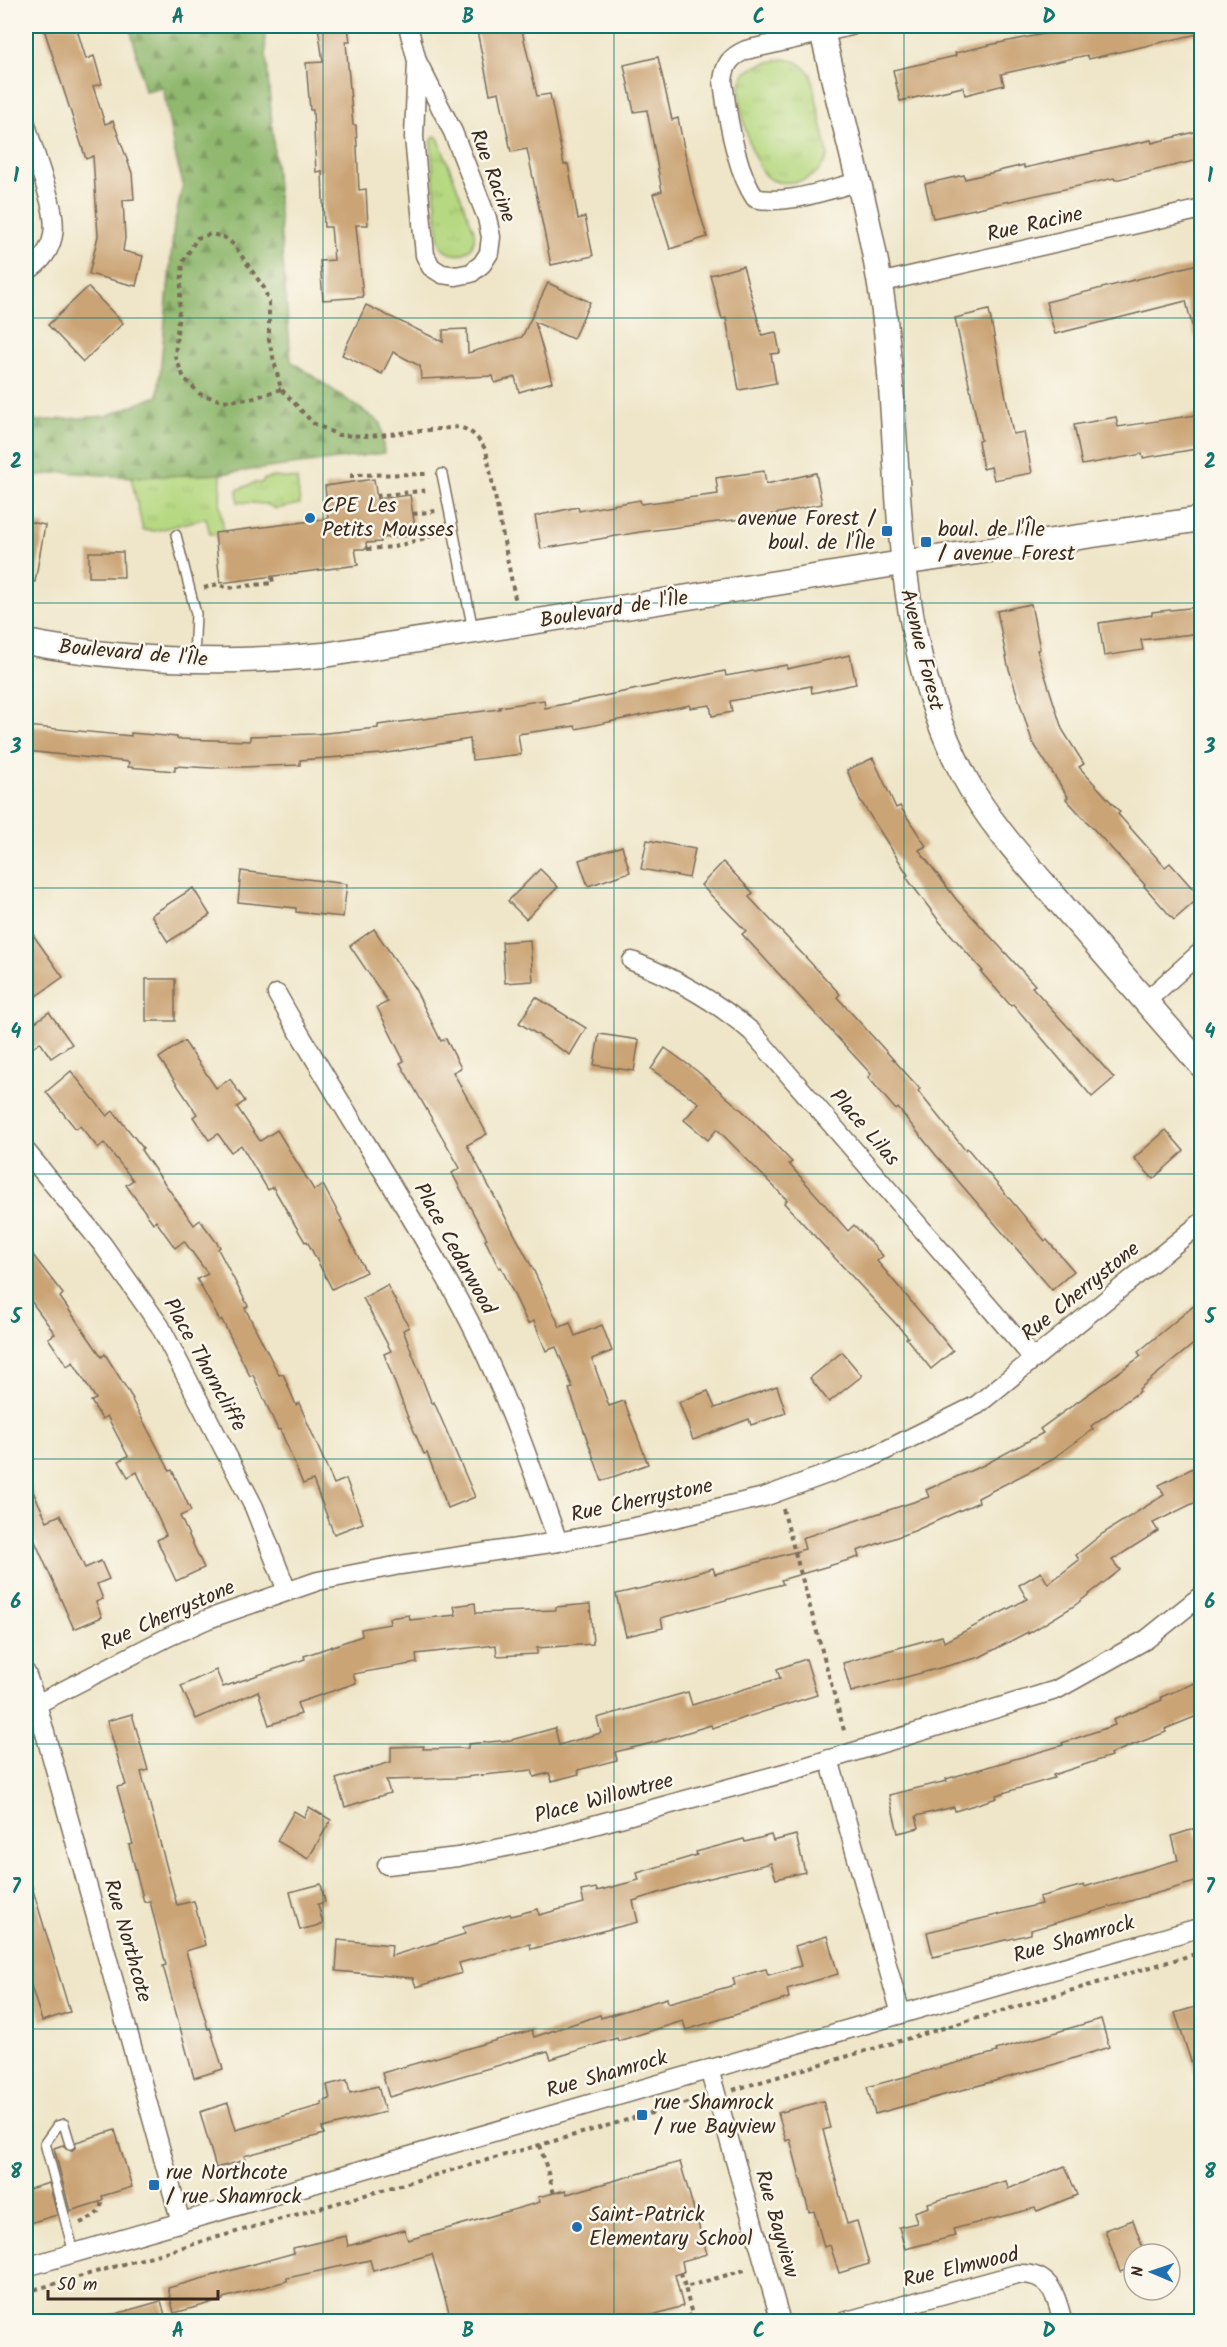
<svg xmlns="http://www.w3.org/2000/svg" width="1227" height="2347" font-family="Kalam,sans-serif">
<style>
.grass{fill:url(#grass-tufts);stroke:#78814f;stroke-width:1.5}
.forest{fill:url(#forest-firs);stroke:#667146;stroke-width:1.5}
.building{fill:#cba476}
.lines{fill:none;stroke-linecap:round;stroke-linejoin:round}
.service-casing{stroke:#7a6c5a;stroke-width:12}
.minor-casing{stroke:#7a6c5a;stroke-width:21}
.tertiary-casing{stroke:#7a6c5a;stroke-width:27}
.path{stroke:#7a6c5a;stroke-width:4;stroke-dasharray:4.5 4.5;stroke-linecap:butt}
.service{stroke:#fff;stroke-width:9}
.minor{stroke:#fff;stroke-width:18}
.tertiary{stroke:#fff;stroke-width:24}
.grid{fill:none;stroke:#0f766e;stroke-width:1.5;stroke-opacity:0.55}
.poi-dot{fill:#1f6fb2;stroke:#fbf7ec;stroke-width:2}
.labels{text-anchor:middle;dominant-baseline:central;stroke-width:5;stroke-linejoin:round;paint-order:stroke}
.street-label{font-size:21px;fill:#3b2a1e;stroke:#fbf7ec}
.poi-label{font-size:21px;fill:#3b2a1e;stroke:#fbf7ec;text-anchor:start}
.neatline{fill:none;stroke:#0f766e;stroke-width:2}
.grid-label{font-size:20px;text-anchor:middle;font-weight:bold;fill:#0f766e}
</style>
<defs>
<pattern id="grass-tufts" width="24" height="20" patternUnits="userSpaceOnUse" patternTransform="scale(1.5)"><rect width="24" height="20" fill="#b5d880"/><path d="M3 7l-1-3M5 7V3M7 7l1-3M15 17l-1-3M17 17v-4M19 17l1-3" fill="none" stroke="#9dba6e"/></pattern>
<pattern id="forest-firs" width="22" height="20" patternUnits="userSpaceOnUse" patternTransform="scale(1.5)"><rect width="22" height="20" fill="#90b86e"/><path d="M5 1l3.5 6h-7zM16 11l3.5 6h-7z" fill="#77965a"/></pattern>
</defs>
<rect width="100%" height="100%" fill="#fbf7ec"/>
<filter id="ink" filterUnits="userSpaceOnUse"><feTurbulence type="fractalNoise" baseFrequency=".0167" numOctaves="2"/><feDisplacementMap in="SourceGraphic" scale="12" xChannelSelector="R" yChannelSelector="G"/><feConvolveMatrix kernelMatrix="1 2 1 2 8 2 1 2 1" color-interpolation-filters="sRGB"/></filter>
<filter id="wash" filterUnits="userSpaceOnUse"><feTurbulence type="fractalNoise" baseFrequency=".008" numOctaves="4" result="noise"/><feDisplacementMap in="SourceGraphic" scale="24" xChannelSelector="R" yChannelSelector="G"/><feGaussianBlur stdDeviation="1.35" result="paint"/><feColorMatrix in="noise" values="0 0 0 0 0 0 0 0 0 0 0 0 0 0 0 0 0 1.4 0 .05"/><feComposite in="paint" operator="in"/></filter>
<g filter="url(#wash)">
<rect width="100%" height="100%" fill="#efe6c9"/>
<!-- grass -->
<g class="grass">
<path d="M782,59c14,1 21,4 29,16l17,80c-6,15 -14,22 -29,26 -11,2 -21,3 -31,-3 -16,-11 -37,-89 -24,-103 9,-10 26,-13 38,-16z"/>
<path d="M436,136l3,4 35,91c4,24 -24,33 -35,11l-8,-98 2,-7z"/>
<path d="M221,474l-1,31 4,27 -14,2 -4,-16 -51,13 -12,-1 -12,-53z"/>
<path d="M273,477l24,2 3,25 -24,5 -10,-5 -28,-2 -1,-12 17,-7h7l4,-4z"/>
</g>
<!-- forest -->
<path class="forest" d="M130,26h134l27,335 90,62 3,30 -163,21 -92,3 -65,-5 -38,5v-55l80,-6 52,-20 16,-171 9,-41 -9,-34 -11,-63 -18,4z"/>
<g id="blocks">
<!-- building -->
<g class="building">
<path d="M43,26h33l10,33 8,-3 8,28 -9,2 12,38 8,-3 19,52 2,26 -11,1 2,38 -2,13 20,5 -7,30 -47,-12 9,-38 -5,-80 -7,3z"/>
<path d="M318,26h30l2,16h-4l7,83h3l3,65 7,-1 2,36h-12l7,72 -40,3 -3,-39 14,-1 -3,-33h-7l-2,-56 -6,1 -3,-62h-3l-4,-47 17,-1z"/>
<path d="M476,26h45l16,70 13,-2 14,71 4,-1 10,55 7,-2 8,39 -42,9 -24,-116 -16,3 -12,-60 -9,2z"/>
<path d="M1087,26h115v7l-113,26 -2,-4 -86,19 3,11 -39,10 -2,-8 -63,14 -7,-31 63,-14 -1,-3 39,-9 64,-13 1,2z"/>
<path d="M658,57l14,63 6,-2 13,65 16,54 -37,12 -17,-55 9,-3 -15,-81 -13,2 -10,-47z"/>
<path d="M1202,130v29l-87,21 -1,-2 -181,40 -8,-34 39,-9 1,4 59,-14v3l127,-28 1,3z"/>
<path d="M1202,263v74l-7,1 -9,-37 -131,33 -9,-32z"/>
<path d="M743,266l19,69 14,-3 4,21 -9,1 5,29 -37,7 -13,-72 -4,1 -12,-44z"/>
<path d="M548,283l42,19 -17,37 -38,-17 17,60 -33,10 -4,-15 -20,6 -2,-7 -72,3 -1,-13 -27,-14 -11,22 -40,-19 24,-50 77,37v-12l24,-1 1,24 54,-16z"/>
<path d="M88,287l35,36 -40,39 -35,-37z"/>
<path d="M989,310l24,124 11,-2 8,41 -38,7 -3,-13 -8,2 -5,-28 3,-1 -26,-122z"/>
<path d="M1202,414v34l-59,10 -1,-4 -60,11 -8,-40 42,-8 2,10z"/>
<path d="M764,471l2,13 50,-11 6,31 -57,12 -125,16 -99,17 -6,-33 43,-9 1,4 61,-11 1,4 77,-10 -2,-16z"/>
<path d="M374,479l3,20 33,-4 6,40 -36,3 1,4 -15,1 1,6h-12l3,16 -138,18 -5,-50 113,-14 -3,-33z"/>
<path d="M26,521l19,4 -10,57 -9,-1z"/>
<path d="M89,552h34l1,25h-35z"/>
<path d="M1031,604l9,45 -3,1 25,79 22,35 -5,3 41,45 -2,2 47,53 5,-4 30,34 -26,23 -30,-34 1,-1 -79,-86 2,-2 -36,-56 -24,-75 -11,-55z"/>
<path d="M1198,607l3,26 -60,7 2,10 -39,6 -5,-33 53,-8v-3z"/>
<path d="M850,655l6,29 -44,9 -1,-7 -81,15 2,11 -20,4 -2,-11 -20,3v-3l-114,24 -1,-3 -57,8 3,20 -49,6 -2,-21 -88,15 -82,6v5l-88,3 -37,-2v5l-47,-4 1,-5 -103,-11v-25l105,10v-3l46,4v2l73,2v-5l65,-2 63,-6v-3l122,-16 -1,-2 45,-7 1,8 180,-37 1,5 61,-11v4z"/>
<path d="M873,758l23,50 4,-2 26,40 -7,4 37,49 79,86 -3,2 82,91 -22,19 -79,-93 -2,2 -30,-34 2,-1 -44,-50 -33,-44 2,-2 -48,-75 -13,-30z"/>
<path d="M647,840l48,9 -6,29 -48,-9z"/>
<path d="M622,846l8,26 -42,14 -9,-26z"/>
<path d="M723,862l30,31 -4,4 91,97 -3,3 83,92 -2,2 47,59 2,-2 78,93 2,-1 27,31 -22,19 -117,-136 -37,-46 -2,2 -28,-33 3,-3 -129,-140 4,-3 -45,-46z"/>
<path d="M540,869l18,18 -32,32 -18,-18z"/>
<path d="M241,871l106,13 -4,33 -47,-5v-4l-58,-6z"/>
<path d="M193,888l17,27 -42,27 -17,-27z"/>
<path d="M26,925l37,52 -31,22 -6,-9z"/>
<path d="M374,929l41,60 26,52 5,-2 15,29 -8,4 34,62 -20,11 66,124 27,58 10,-4 5,13 27,-11 10,26 -20,8 17,47 15,-5 24,63 -46,17 -33,-92 4,-1 -17,-41 -10,4 -12,-30 -6,3 -27,-57 -2,1 -14,-28 2,-1 -35,-66 8,-5 -60,-105 4,-2 -27,-54 11,-5 -38,-56z"/>
<path d="M530,940l3,41 -28,2 -3,-41z"/>
<rect x="146" y="979" width="29" height="42"/>
<path d="M536,997l50,31 -16,27 -51,-32z"/>
<path d="M49,1012l23,32 -21,14 -11,-16 -14,11v-24z"/>
<path d="M599,1034l40,6 -5,31 -40,-6z"/>
<path d="M184,1041l32,47 14,-9 15,22 -8,6 23,34 17,-11 37,60 9,-5 19,35 -2,1 26,51 -34,17 -25,-48 -2,1 -32,-55 -5,3 -27,-45 -10,7 -13,-18 -9,6 -16,-23 4,-3 -38,-56z"/>
<path d="M665,1048l32,23 49,43 46,48 -3,2 59,67 6,-6 29,31 -6,5 76,90 -22,18 -25,-31 2,-1 -124,-134 3,-3 -70,-71 -9,11 -24,-20 15,-17 -48,-34z"/>
<path d="M71,1071l36,45 6,-5 30,37 -2,2 53,75 6,-5 20,27 -2,2 30,57 -3,2 34,67 4,-1 13,31 3,-2 35,81 12,-5 17,44 -29,11 -21,-54 -10,4 -23,-55 -2,1 -25,-55 -3,1 -28,-56 -2,1 -23,-42 11,-5 -24,-33 -9,7 -19,-27 -3,2 -27,-38 7,-5 -29,-37 -6,5 -18,-22 -4,3 -30,-37z"/>
<path d="M1166,1130l18,21 -31,28 -19,-21z"/>
<path d="M26,1246l37,48 -3,3 42,60 3,-3 28,45 -1,1 38,71 2,-1 19,41 -11,5 24,52 -28,13 -19,-41 9,-5 -29,-63 -9,5 -9,-16 9,-5 -21,-40 -5,3 -11,-18 5,-2 -23,-37 -6,4 -19,-28 7,-4 -29,-40z"/>
<path d="M387,1285l22,42 -6,3 29,74 2,-2 41,95 -27,11 -21,-55 -3,1 -17,-39 -23,-61 7,-3 -28,-53z"/>
<path d="M1202,1299v38l-63,52 1,2 -49,35 2,3 -45,33 -70,36 1,4 -65,29 -57,20 2,6 -78,23 2,4 -122,34 2,10 -37,8 -10,-42 48,-11 49,-15 2,6 90,-25 -3,-11 127,-41 -3,-7 58,-25 59,-32 -3,-4 101,-73 -3,-4z"/>
<path d="M842,1352l20,24 -33,26 -19,-24z"/>
<path d="M777,1386l9,27 -35,12 -2,-6 -56,21 -14,-38 29,-11 7,17z"/>
<path d="M1197,1466l5,10v23l-49,24 5,8 -46,29 8,10 -46,36 -46,28v-2l-48,25 -129,35 -8,-29 99,-27 2,6 83,-43 -8,-14 22,-13 7,12 31,-24 -3,-5 26,-21 62,-39 -5,-10z"/>
<path d="M26,1477l21,44 13,-6 25,53 16,-7 8,18 -12,5 6,15 -7,3 6,15 -28,12 -48,-108z"/>
<path d="M475,1603l1,10 80,-3v-3l34,-3 3,40 -56,4v6l-40,2 -1,-11 -80,9 1,9 -64,11 3,9 -59,20 4,11 -32,11 -11,-34 -62,28 -15,-33 35,-16 7,17 82,-28 -1,-3 58,-20 -1,-7 29,-5 -1,-6 20,-3 1,5 46,-5 -2,-9z"/>
<path d="M806,1659l11,36 -105,33 -1,-3 -55,17 -41,10 2,8 -39,10 1,4 -27,7 -3,-8 -15,4 -2,-7 -77,8 -69,2 4,13 -45,14 -9,-28 55,-17v-15l33,-1 -1,3 45,-1v-4l43,-4 44,-12 4,17 42,-12 -4,-15 91,-26 4,13 88,-27 -3,-9z"/>
<path d="M1202,1680v34l-37,15 1,3 -56,22 1,2 -58,19 1,3 -58,17 1,3 -42,13 -1,-4 -38,9 3,12 -21,5 -9,-38 58,-14 -1,-2 117,-34 -1,-2 53,-18 -2,-5 49,-20 -1,-3z"/>
<path d="M132,1714l16,56 -7,2 36,133 17,-4 11,44 -19,6 22,78 2,-1 13,41 -29,9 -31,-112 3,-1 -16,-64 -6,1 -15,-57 4,-1 -16,-57 9,-2 -19,-64z"/>
<path d="M309,1807l22,13 -23,39 -31,-18 17,-30 10,6z"/>
<path d="M1194,1829l8,25v26l-171,50v4l-98,23 -6,-25 114,-28 -2,-7 45,-12v2l94,-27 -6,-24z"/>
<path d="M771,1835l2,6 23,-6 9,37 -29,7 -5,-16 -81,20 -57,18 5,21 -107,27 -1,-5 -71,19 3,10 -46,14 -3,-9 -77,-7 2,-31 54,5 -1,11 74,-22 -2,-7 47,-13 1,2 27,-7 1,6 45,-12 -3,-12 15,-3 1,3 42,-11 -2,-7 60,-18 -1,-3 48,-13 1,3z"/>
<path d="M29,1877l41,135 -28,9 -16,-51v-92z"/>
<path d="M321,1884l4,18 -7,2 5,20 -23,6 -10,-38z"/>
<path d="M827,1936l11,38 -51,15 2,9 -103,32 -3,-9 -65,20 -1,-3 -66,21 -3,-8 -159,46 -7,-24 150,-43 2,7 66,-22 1,3 66,-20 1,5 67,-18 -2,-7 33,-9 2,6 33,-9 -6,-20z"/>
<path d="M1202,2005v76l-4,1 -23,-69z"/>
<path d="M1101,2019l8,28 -60,19 -174,48 -8,-27 130,-35 -1,-2z"/>
<path d="M347,2080l3,13 28,-7 7,26 -63,16 2,6 -80,22 1,4 -29,8 -16,-56 28,-9 8,27 86,-25 -1,-3 9,-3 -3,-14z"/>
<path d="M823,2101l7,27 -7,2 24,94 10,-3 12,43 -30,9 -9,-28 -6,2 -10,-36 -5,1 -19,-73 -4,2 -8,-28z"/>
<path d="M115,2130l17,57 -30,9 1,3 -4,3 -29,9 -16,-63 9,-3 3,4 5,2 4,-3 1,-6z"/>
<path d="M680,2162l27,92 -25,7 2,11 -9,3 8,31 -54,16h-177l-20,-68 -59,17 -3,-11 -83,18v3l-64,17v2l-49,13 -6,-25 126,-35 -1,-5 53,-12 2,10 56,-16 4,10 132,-38 -2,-5 28,-7 1,4z"/>
<path d="M1065,2166l12,29 -40,16 -2,-3 -82,21 2,7 -50,13 -6,-22 18,-4 -3,-11 15,-5 -1,-4 78,-22 2,8z"/>
<path d="M49,2183l8,32 -31,9v-34z"/>
<path d="M1133,2220l12,34h-11v13l-14,5 -15,-42z"/>
<path d="M161,2301l6,21h-59v-6z"/>
</g>
</g>
</g>
<g filter="url(#ink)">
<use href="#blocks" fill-opacity="0" stroke="#7a6c5a" stroke-width="1.5"/>
<g class="lines">
<defs>
<g id="service">
<path d="M442,474l31,156"/>
<path d="M176,535l20,79 -2,45"/>
<path d="M70,2144l-6,-20 -7,2 -12,17 29,110"/>
</g>
<g id="minor">
<path d="M408,26l9,35 36,71 34,86 4,19 -2,16 -7,11 -11,9 -15,3 -14,-2 -11,-7 -6,-12 -11,-118 3,-76"/>
<path d="M851,26l-105,24c-16,7 -21,14 -23,31 4,34 13,89 32,117 31,8 73,-9 104,-16"/>
<path d="M26,124c5,18 11,36 17,54 12,37 22,69 -17,94"/>
<path d="M879,283l323,-74"/>
<path d="M632,961c45,18 83,39 120,71l282,327"/>
<path d="M277,994c59,106 128,206 185,313 40,75 68,155 96,235"/>
<path d="M1145,1002l57,-51"/>
<path d="M26,1151l77,94 57,81 94,181 33,84"/>
<path d="M26,1673l11,31 144,519"/>
<path d="M37,1704l131,-67 40,-18 110,-38 82,-16 158,-23 87,-17 119,-28 104,-38 109,-54 225,-183"/>
<path d="M829,1759l72,255"/>
<path d="M387,1865l71,-8 81,-17 249,-68 268,-82 91,-51 55,-44"/>
<path d="M709,2069l72,253"/>
<path d="M26,2267c392,-111 783,-228 1176,-340"/>
<path d="M843,2322l174,-48c34,-2 38,20 46,48"/>
</g>
<g id="tertiary">
<path d="M821,26c21,95 50,189 63,286 20,159 2,318 81,466 25,47 63,87 97,127 47,54 93,108 140,161"/>
<path d="M26,642c99,19 197,23 298,13l578,-92 300,-44"/>
</g>
</defs>
<!-- service casing -->
<use href="#service" class="service-casing"/>
<!-- minor casing -->
<use href="#minor" class="minor-casing"/>
<!-- tertiary casing -->
<use href="#tertiary" class="tertiary-casing"/>
<!-- path -->
<g class="path">
<path d="M281,389l-30,10 -29,2 -22,-7 -16,-16 -9,-22 8,-94 14,-24 14,-4 13,3 10,8 30,43 5,14v39l12,48 32,34 25,12 31,1 90,-9c14,4 19,11 27,23l30,153"/>
<path d="M352,478v-3l74,-1"/>
<path d="M376,496l53,-6"/>
<path d="M413,514l23,-3"/>
<path d="M367,549l27,-2 45,-13"/>
<path d="M204,588l14,-4 9,4 46,-5 -1,-6"/>
<path d="M783,1509l62,225"/>
<path d="M733,2090l469,-138"/>
<path d="M540,2145l14,49"/>
<path d="M80,2223c12,-5 23,-10 21,-24"/>
<path d="M681,2273l4,14 60,-17"/>
<path d="M26,2292l671,-192"/>
<path d="M670,2322l22,-7 -7,-28"/>
</g>
<!-- service -->
<use href="#service" class="service"/>
<!-- minor -->
<use href="#minor" class="minor"/>
<!-- tertiary -->
<use href="#tertiary" class="tertiary"/>
</g>
</g>
<!-- grid -->
<path class="grid" d="M323,26v2296M614,26v2296M904,26v2296M26,318h1176M26,603h1176M26,888h1176M26,1174h1176M26,1459h1176M26,1744h1176M26,2029h1176"/>
<!-- markers -->
<g class="poi-dot">
<circle cx="310" cy="518" r="6"/>
<rect x="881" y="525" width="12" height="12" rx="3"/>
<rect x="920" y="536" width="12" height="12" rx="3"/>
<rect x="636" y="2109" width="12" height="12" rx="3"/>
<rect x="148" y="2179" width="12" height="12" rx="3"/>
<circle cx="577" cy="2227" r="6"/>
</g>
<g class="labels">
<!-- street labels -->
<g class="street-label">
<text transform="translate(492 176) rotate(70)">Rue Racine</text>
<text transform="translate(1035 225) rotate(-13)">Rue Racine</text>
<text transform="translate(614 610) rotate(-9)">Boulevard de l'Île</text>
<text transform="translate(921 650) rotate(76)">Avenue Forest</text>
<text transform="translate(133 654) rotate(5)">Boulevard de l'Île</text>
<text transform="translate(864 1128) rotate(49)">Place Lilas</text>
<text transform="translate(454 1249) rotate(61)">Place Cedarwood</text>
<text transform="translate(1081 1292) rotate(-39)">Rue Cherrystone</text>
<text transform="translate(204 1365) rotate(61)">Place Thorncliffe</text>
<text transform="translate(642 1501) rotate(-12)">Rue Cherrystone</text>
<text transform="translate(168 1616) rotate(-24)">Rue Cherrystone</text>
<text transform="translate(604 1799) rotate(-15)">Place Willowtree</text>
<text transform="translate(1074 1940) rotate(-16)">Rue Shamrock</text>
<text transform="translate(127 1941) rotate(74)">Rue Northcote</text>
<text transform="translate(607 2075) rotate(-16)">Rue Shamrock</text>
<text transform="translate(776 2224) rotate(74)">Rue Bayview</text>
<text transform="translate(961 2268) rotate(-13)">Rue Elmwood</text>
</g>
<!-- poi labels -->
<g class="poi-label">
<text x="322" y="506">CPE Les<tspan x="322" dy="24">Petits Mousses</tspan></text>
<text x="875" y="519" text-anchor="end">avenue Forest /<tspan x="875" dy="24">boul. de l'Île</tspan></text>
<text x="938" y="530">boul. de l'Île<tspan x="938" dy="24">/ avenue Forest</tspan></text>
<text x="654" y="2103">rue Shamrock<tspan x="654" dy="24">/ rue Bayview</tspan></text>
<text x="166" y="2173">rue Northcote<tspan x="166" dy="24">/ rue Shamrock</tspan></text>
<text x="589" y="2215">Saint-Patrick<tspan x="589" dy="24">Elementary School</tspan></text>
</g>
</g>
<!-- margin -->
<rect width="1227" height="2347" fill="none" stroke="#fbf7ec" stroke-width="66"/>
<!-- north arrow -->
<g transform="translate(1152 2272) rotate(272)"><circle r="28" fill="#fbf7ec" stroke="#aea59a" stroke-width="1.5"/>
<path d="M0-4.5L10 22L0 15L-10 22Z" fill="#1f6fb2"/>
<text y="-9" font-size="16" font-weight="bold" text-anchor="middle" fill="#3b2a1e">N</text>
</g>
<!-- scale -->
<path d="M48 2290v9h170v-9" fill="none" stroke="#3b2a1e" stroke-width="3"/>
<text x="57" y="2290" font-size="18" fill="#3b2a1e" stroke="#fbf7ec" stroke-width="4.5" paint-order="stroke">50 m</text>
<rect x="33" y="33" width="1161" height="2281" class="neatline"/>
<g class="grid-label">
<text x="178" y="23">A</text>
<text x="468" y="23">B</text>
<text x="759" y="23">C</text>
<text x="1049" y="23">D</text>
<text x="16" y="182">1</text>
<text x="1210" y="182">1</text>
<text x="16" y="468">2</text>
<text x="1210" y="468">2</text>
<text x="16" y="753">3</text>
<text x="1210" y="753">3</text>
<text x="16" y="1038">4</text>
<text x="1210" y="1038">4</text>
<text x="16" y="1323">5</text>
<text x="1210" y="1323">5</text>
<text x="16" y="1608">6</text>
<text x="1210" y="1608">6</text>
<text x="16" y="1893">7</text>
<text x="1210" y="1893">7</text>
<text x="16" y="2178">8</text>
<text x="1210" y="2178">8</text>
<text x="178" y="2337">A</text>
<text x="468" y="2337">B</text>
<text x="759" y="2337">C</text>
<text x="1049" y="2337">D</text>
</g>
</svg>
